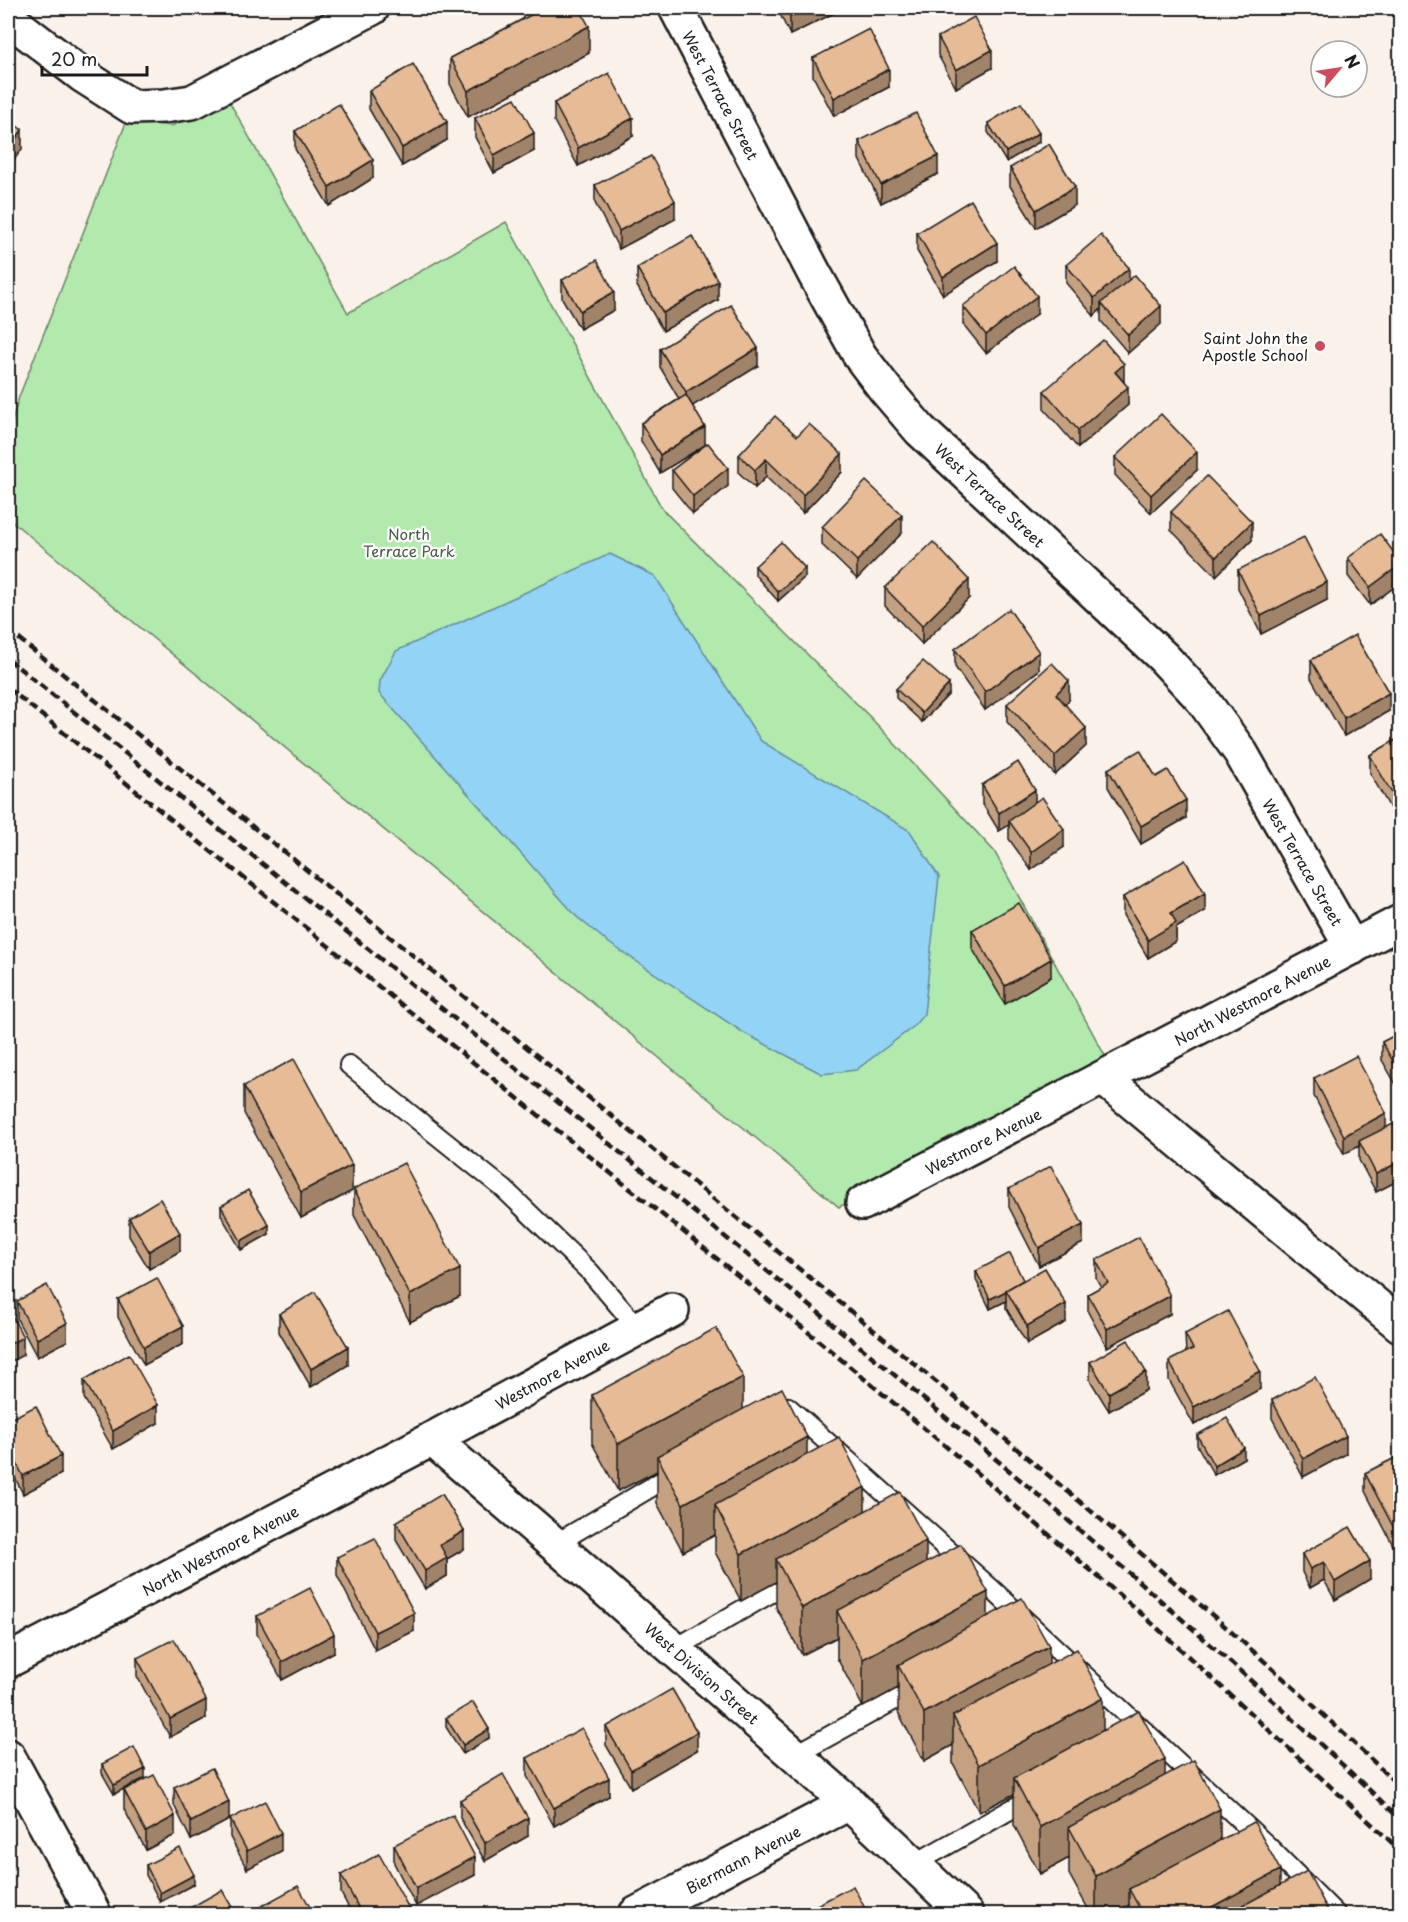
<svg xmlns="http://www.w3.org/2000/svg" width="1408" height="1922" font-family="'Playpen Sans',sans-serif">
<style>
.green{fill:#b2e9ac;stroke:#678264;stroke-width:1.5}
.water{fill:#93d3f5;stroke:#638a9e;stroke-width:1.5}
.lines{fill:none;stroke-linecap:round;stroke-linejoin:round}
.service-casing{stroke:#1c1c1c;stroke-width:22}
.minor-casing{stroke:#1c1c1c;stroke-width:38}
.service{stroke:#fff;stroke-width:18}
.minor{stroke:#fff;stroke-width:33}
.rail{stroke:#1c1c1c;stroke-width:4.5;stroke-dasharray:9 4.5;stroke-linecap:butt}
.wall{fill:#c6a181;stroke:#1c1c1c;stroke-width:1.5}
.shaded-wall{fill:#a18369;stroke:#1c1c1c;stroke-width:1.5}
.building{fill:#e6bb96;stroke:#1c1c1c;stroke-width:1.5}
.poi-dot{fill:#d1495b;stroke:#fff;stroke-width:2}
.labels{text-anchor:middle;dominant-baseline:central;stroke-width:4.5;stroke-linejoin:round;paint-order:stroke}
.street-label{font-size:15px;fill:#1c1c1c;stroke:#fff}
.poi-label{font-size:15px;fill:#1c1c1c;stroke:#fff;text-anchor:end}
.park-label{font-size:15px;fill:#495a47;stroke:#fff}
</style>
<rect width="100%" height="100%" fill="#faf1ea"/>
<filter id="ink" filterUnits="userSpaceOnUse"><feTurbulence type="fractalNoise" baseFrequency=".0167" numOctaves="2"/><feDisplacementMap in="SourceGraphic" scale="12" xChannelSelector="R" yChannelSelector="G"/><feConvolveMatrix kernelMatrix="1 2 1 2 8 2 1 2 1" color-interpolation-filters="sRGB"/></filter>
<g filter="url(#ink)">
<!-- green -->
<path class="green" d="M229,101l119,212 158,-91 157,288 208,208 123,133 116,214 -271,142 -831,-689v-83l11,-38 108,-277 44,6z"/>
<!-- water -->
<path class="water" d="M610,554l45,22 106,165 149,90 29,46 -15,137 -11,13 -57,43 -34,4 -78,-41 -135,-90 -32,-26 -198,-224 1,-12 16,-30z"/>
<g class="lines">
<defs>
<g id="service">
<path d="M349,1065l155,124 86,83 47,55"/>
<path d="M776,1414l12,-7 207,185 274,255 67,67"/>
<path d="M555,1544l122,-72"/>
<path d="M674,1649l123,-71"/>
<path d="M795,1755l123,-68"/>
<path d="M914,1864l119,-67"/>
</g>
<g id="minor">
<path d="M676,8l138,265 46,83 25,33 35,41 243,227 39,42 39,54 111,195"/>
<path d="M8,18l74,57 50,32 32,-1 28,-4 180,-94"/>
<path d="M1103,1078l297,247"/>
<path d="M863,1203l537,-281"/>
<path d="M432,1439l130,112 287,252 117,111"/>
<path d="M8,1661l424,-222 240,-129"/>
<path d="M8,1756l86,158"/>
<path d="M636,1914l213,-111"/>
</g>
</defs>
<!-- service casing -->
<use href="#service" class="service-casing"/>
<!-- minor casing -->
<use href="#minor" class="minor-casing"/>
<!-- service -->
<use href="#service" class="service"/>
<!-- minor -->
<use href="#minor" class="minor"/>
<!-- rail -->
<g class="rail">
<path d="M8,630c288,232 577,462 863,698 180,149 361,297 529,459"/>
<path d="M8,659c208,167 416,335 624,503 263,211 524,424 768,657"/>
<path d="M8,688l800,644 135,112 201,172 256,234"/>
</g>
</g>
<!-- wall -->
<g class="wall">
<path d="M523,8h56l10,45 -121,64 -18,-33v-26l73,-39z"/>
<path d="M777,8h67l-54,27z"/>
<path d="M938,37l54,31 -36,20 -18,-33z"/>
<path d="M813,58l76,29 -55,29 -21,-40z"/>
<path d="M369,91l78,49 -45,26 -33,-57z"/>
<path d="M554,103l79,33 -55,30 -24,-45z"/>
<path d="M475,118l59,33 -40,22 -19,-36z"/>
<path d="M988,123l51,19 -33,20 -18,-30z"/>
<path d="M295,131l78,47 -44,28 -34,-57z"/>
<path d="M859,141l79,33 -57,29 -22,-44z"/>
<path d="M1010,168l65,37 -39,23 -26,-42z"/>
<path d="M595,185l80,34 -56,30 -24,-46z"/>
<path d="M917,233l80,28 -54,34 -26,-44z"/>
<path d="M1066,265l63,15 32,44 -33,29 -27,-32v-12l-7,7 -28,-33z"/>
<path d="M637,268l81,32 -55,31 -26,-45z"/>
<path d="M562,280l52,30 -34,19 -18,-31z"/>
<path d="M963,306l74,8 -51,39 -23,-29z"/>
<path d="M660,349l98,17 -66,40 13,39 23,41 -35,28 -21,-26v-18l30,-23 -42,26 -19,-32v-18l38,-24 -19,-32z"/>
<path d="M1124,382l4,23 -50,43 -34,-39v-18z"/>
<path d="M797,436l45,36 -39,41 -37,-36 -11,11 -16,-15v-18z"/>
<path d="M1115,457l82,13 -46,43 -36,-38z"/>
<path d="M1171,512l81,28 -36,36 -45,-46z"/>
<path d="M822,527l80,6 -45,46 -35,-34z"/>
<path d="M1348,558l53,4v20l-31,23 -22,-29z"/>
<path d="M755,566l50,11 -27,24 -23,-26z"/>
<path d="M1238,570l89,30 -66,34 -23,-46z"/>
<path d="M885,588l84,10 -47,46 -37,-38z"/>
<path d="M955,649l84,21 -54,40 -30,-43z"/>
<path d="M1311,660l78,51 -45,25 -33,-58z"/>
<path d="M896,689l53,5 -27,28 -26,-24z"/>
<path d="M1069,700l-4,4 21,42 -31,29 -48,-53v-18z"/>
<path d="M1401,737v83l-3,2 -28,-49v-18z"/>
<path d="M1108,769l48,8 30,41 -45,26 -33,-57z"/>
<path d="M982,785l53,17 29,45 -33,23 -22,-31v-14l-10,6 -17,-28z"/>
<path d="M1123,897l82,14 -29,17v13l-28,17 -25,-43z"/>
<path d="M972,930l79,47 -46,27 -33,-56z"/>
<path d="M1401,1032v61l-19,-33v-18z"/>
<path d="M1314,1078l87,60v41l-25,13 -17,-32v-14l-15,8 -30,-58z"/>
<path d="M244,1086l108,105 -51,27 -57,-105z"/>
<path d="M354,1189l106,107 -50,26 -56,-107z"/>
<path d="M1009,1189l74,54 -44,23 -30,-59z"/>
<path d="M221,1206l48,28 -28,16 -20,-35z"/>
<path d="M129,1218l51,33 -31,18 -20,-33z"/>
<path d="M1096,1260l74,54 -63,33 -19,-35v-18l13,-7 -5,-9z"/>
<path d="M976,1271l47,9 43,42 -39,22 -21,-36v-7l-16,8 -14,-29z"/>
<path d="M118,1299l65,45 -39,21 -26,-48z"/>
<path d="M17,1301l50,40 -30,16 -20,-38z"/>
<path d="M279,1314l69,51 -37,22 -32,-55z"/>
<path d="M1185,1334l75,55 -66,36 -25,-45v-19l17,-8z"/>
<path d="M1090,1362l56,28 -37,21 -19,-31z"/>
<path d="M84,1380l74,43 -45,26 -29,-51z"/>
<path d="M592,1395l151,14 64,45 58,57 61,51 62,54 61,48 54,66 62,45 55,65 60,46 50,28h-201v-9l-17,9h-21l-22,-40v-16l-29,16 -26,-49v-31l-35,18 -26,-49v-18l-29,16 -26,-49v-24l-35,19 -26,-49v-21l-35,18 -26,-48v-25l-35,19 -26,-49v-17l-32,17 -26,-49v-32l-39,20 -26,-48z"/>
<path d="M1272,1400l74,54 -43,23 -31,-59z"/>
<path d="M8,1420l53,54 -38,20 -15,-31z"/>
<path d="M1197,1435l47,23 -30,17 -17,-30z"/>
<path d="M1401,1455v93l-5,3 -31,-60v-18z"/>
<path d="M396,1522l68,27 -17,10v17l-22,13 -29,-49z"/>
<path d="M1302,1554l68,25 -35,21 -11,-20 -14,8 -8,-16z"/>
<path d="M337,1557l77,74 -39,19 -38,-75z"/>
<path d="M257,1616l77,36 -52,28 -25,-46z"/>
<path d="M137,1658l69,60 -36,19 -33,-61z"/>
<path d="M446,1718l43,20 -26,16 -17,-27z"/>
<path d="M606,1727l91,23 -66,38 -25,-43z"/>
<path d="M527,1758l82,38 -55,30 -27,-50z"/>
<path d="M102,1764l43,14 -31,16 -12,-21z"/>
<path d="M174,1787l55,33 -38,20 -17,-35z"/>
<path d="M124,1790l51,45 -29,15 -22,-41z"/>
<path d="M460,1800l68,36 -43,25 -25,-43z"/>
<path d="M230,1819l51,32 -34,18 -17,-32z"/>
<path d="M394,1845l81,30 -59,31 -22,-43z"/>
<path d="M146,1865l48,19 -34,18 -14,-27z"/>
<path d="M341,1875l71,39h-60l-11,-21z"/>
</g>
<!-- shaded-wall -->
<g class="shaded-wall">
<path d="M138,8h7l-7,4z"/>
<path d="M808,8h36l-54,27v-18z"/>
<path d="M589,26v27l-121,64v-26z"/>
<path d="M992,50v18l-36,20v-18z"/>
<path d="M889,69v18l-55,29v-18z"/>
<path d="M633,118v18l-55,30v-18z"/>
<path d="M447,122v18l-45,26v-18z"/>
<path d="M22,130v19l-14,19v-18z"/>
<path d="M534,133v18l-40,22v-18z"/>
<path d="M1039,133v9l-33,20v-10z"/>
<path d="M938,156v18l-57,29v-18z"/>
<path d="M373,160v18l-44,28v-19z"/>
<path d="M1075,187v18l-39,23v-18z"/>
<path d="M675,201v18l-56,30v-18z"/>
<path d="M997,243v18l-54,34v-18z"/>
<path d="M1129,268v18l-28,17v6l-7,7v-18z"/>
<path d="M718,281v19l-55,31v-18z"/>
<path d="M614,292v18l-34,19v-18z"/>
<path d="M1037,296v18l-51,39v-18z"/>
<path d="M1161,306v18l-33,29v-18z"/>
<path d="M758,348v18l-72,44v-18z"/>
<path d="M1124,364v18l-9,-10z"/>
<path d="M1128,387v18l-50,43v-18z"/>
<path d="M705,427v18l-45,28v-18z"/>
<path d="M1197,452v18l-46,43v-18z"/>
<path d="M842,454v18l-39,41v-18z"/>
<path d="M766,459v18l-11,11v-18z"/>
<path d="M728,468v18l-35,28v-18z"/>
<path d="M902,515v18l-45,46v-18z"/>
<path d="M1252,522v18l-36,36v-19z"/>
<path d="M1401,564v18l-31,23v-18z"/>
<path d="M805,568v9l-27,24v-9z"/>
<path d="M969,580v18l-47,46v-18z"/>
<path d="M1327,582v18l-66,34v-18z"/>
<path d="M1039,652v18l-54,40v-18z"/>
<path d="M1069,681v19l-13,12v-18z"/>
<path d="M949,684v10l-27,28v-9z"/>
<path d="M1389,693v18l-45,25v-18z"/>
<path d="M1086,728v18l-31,29v-19z"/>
<path d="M1035,790v18l-26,13v4l-10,6v-18z"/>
<path d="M1186,800v18l-45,26v-18z"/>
<path d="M1401,802v18l-3,2v-18z"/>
<path d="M1064,829v18l-33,23v-18z"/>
<path d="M1205,893v18l-29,17v13l-28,17v-18l23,-27z"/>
<path d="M1051,959v18l-46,27v-18z"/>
<path d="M1386,1113v18l-27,10v5l-15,8v-18z"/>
<path d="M1401,1161v18l-25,13v-18z"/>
<path d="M352,1165v26l-51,27v-26z"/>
<path d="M269,1225v9l-28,16v-9z"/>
<path d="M1083,1225v18l-44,23v-18z"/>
<path d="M180,1233v18l-31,18v-18z"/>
<path d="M460,1269v27l-50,26v-27z"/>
<path d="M1006,1291v10l-16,8v-10z"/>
<path d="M1170,1296v18l-63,33v-18z"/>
<path d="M1066,1304v18l-39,22v-18z"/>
<path d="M67,1323v18l-30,16v-18z"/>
<path d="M183,1326v18l-39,21v-18z"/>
<path d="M23,1337v18l-15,8v-18z"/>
<path d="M348,1347v18l-37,22v-18z"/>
<path d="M1260,1371v18l-66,36v-18z"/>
<path d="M1146,1372v18l-37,21v-18z"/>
<path d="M743,1377v47l-86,32v15l-39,20v-47z"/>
<path d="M158,1405v18l-45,26v-18z"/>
<path d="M1346,1436v18l-43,23v-18z"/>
<path d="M807,1437v48l-92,20v30l-32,17v-48z"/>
<path d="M1244,1448v10l-30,17v-9z"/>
<path d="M61,1456v18l-38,20v-18z"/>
<path d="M865,1487v47l-89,25v23l-35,19v-47z"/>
<path d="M1401,1530v18l-5,3v-19z"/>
<path d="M464,1531v18l-17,10v17l-22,13v-18l15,-26z"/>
<path d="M926,1541v47l-89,23v26l-35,18v-47z"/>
<path d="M1370,1561v18l-35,21v-18z"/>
<path d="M1324,1562v18l-14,8v-19z"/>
<path d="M988,1592v48l-90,25v23l-35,19v-48z"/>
<path d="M414,1613v18l-39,19v-18z"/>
<path d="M334,1634v18l-52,28v-18z"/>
<path d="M1049,1646v48l-96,22v29l-29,16v-48z"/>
<path d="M1103,1698v47l-89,33v16l-35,18v-47z"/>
<path d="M206,1700v18l-36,19v-18z"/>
<path d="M489,1729v9l-26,16v-9z"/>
<path d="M697,1732v18l-66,38v-18z"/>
<path d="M1165,1759v48l-96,20v31l-29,16v-47z"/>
<path d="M145,1769v9l-31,16v-9z"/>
<path d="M609,1778v18l-55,30v-18z"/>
<path d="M229,1802v18l-38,20v-18z"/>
<path d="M1220,1809v47l-91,33v16l-17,9h-16v-38z"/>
<path d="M175,1816v19l-29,15v-18z"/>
<path d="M528,1818v18l-43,25v-18z"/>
<path d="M281,1833v18l-34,18v-18z"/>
<path d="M475,1857v18l-59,31v-18z"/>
<path d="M1280,1870v44h-81z"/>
<path d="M194,1875v9l-34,18v-9z"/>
<rect x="8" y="1888" width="1" height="18"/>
</g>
<!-- building -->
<g class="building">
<path d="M529,8h50l10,18 -121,65 -18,-33 83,-44z"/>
<path d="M786,8h22l-18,9z"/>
<path d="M974,17l18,33 -36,20 -18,-33z"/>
<path d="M869,29l20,40 -55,29 -21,-40z"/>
<path d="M413,64l34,58 -45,26 -33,-57z"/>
<path d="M609,73l24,45 -55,30 -24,-45z"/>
<path d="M515,98l19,35 -40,22 -19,-37z"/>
<path d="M1021,103l18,30 -33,19 -18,-29z"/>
<path d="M339,104l34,56 -44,27 -34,-56z"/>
<path d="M916,113l22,43 -57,29 -22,-44z"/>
<path d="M8,119l14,11 -14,20z"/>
<path d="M1049,144l26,43 -39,23 -26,-42z"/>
<path d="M651,156l24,45 -56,30 -24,-46z"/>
<path d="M971,200l26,43 -54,34 -26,-44z"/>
<path d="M1101,235l28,33 -35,30 -28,-33z"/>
<path d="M692,236l26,45 -55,32 -26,-45z"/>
<path d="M597,260l17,32 -34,19 -18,-31z"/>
<path d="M1014,266l23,30 -51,39 -23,-29z"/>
<path d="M1135,275l26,31 -33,29 -27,-32z"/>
<path d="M731,305l27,43 -72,44 -26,-43z"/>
<path d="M1103,340l21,24 -9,8 13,15 -50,43 -34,-39z"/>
<path d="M686,395l19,32 -45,28 -19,-32z"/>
<path d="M1161,414l36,38 -46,43 -36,-38z"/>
<path d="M775,416l22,20 12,-12 33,30 -39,41 -37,-36 -11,11 -16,-15z"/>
<path d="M708,443l20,25 -35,28 -21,-26z"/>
<path d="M1207,476l45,46 -36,35 -45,-45z"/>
<path d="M866,481l36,34 -45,46 -35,-34z"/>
<path d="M1380,534l21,28v2l-31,23 -22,-29z"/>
<path d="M1304,537l23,45 -66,34 -23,-46z"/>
<path d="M781,542l24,26 -27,24 -23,-26z"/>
<path d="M933,542l36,38 -47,46 -37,-38z"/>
<path d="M1009,609l30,43 -54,40 -30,-43z"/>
<path d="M1355,635l34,58 -45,25 -33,-58z"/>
<path d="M923,661l26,23 -27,29 -26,-24z"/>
<path d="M1052,663l17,18 -13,13 30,34 -31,28 -48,-52z"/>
<path d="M1401,737v65l-3,2 -28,-49z"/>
<path d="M1140,750l16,27 12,-7 18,30 -45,26 -33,-57z"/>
<path d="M1018,762l17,28 -36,23 -17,-28z"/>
<path d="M1042,797l22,32 -33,23 -22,-31z"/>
<path d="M1185,860l20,33 -34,20 5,10 -28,17 -25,-43z"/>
<path d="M1019,903l32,56 -46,27 -33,-56z"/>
<path d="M1401,1032v43l-19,-33z"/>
<path d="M1356,1056l30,57 -42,23 -30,-58z"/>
<path d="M294,1059l58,106 -51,27 -57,-106z"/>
<path d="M1393,1124l8,14v23l-25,13 -17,-33z"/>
<path d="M404,1163l56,106 -50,26 -56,-106z"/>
<path d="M1051,1166l32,59 -44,23 -30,-59z"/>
<path d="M248,1190l21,35 -28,16 -20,-35z"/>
<path d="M160,1199l20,34 -31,18 -20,-33z"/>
<path d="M1139,1237l31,59 -63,33 -19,-35 20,-11 -12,-23z"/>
<path d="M1010,1253l13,27 -17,10v1l-16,8 -14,-28z"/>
<path d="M1045,1268l21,36 -39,22 -21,-36z"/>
<path d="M157,1278l26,48 -39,21 -26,-48z"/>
<path d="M47,1285l20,38 -30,16 -20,-38z"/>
<path d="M315,1292l33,55 -37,22 -32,-55z"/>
<path d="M8,1308l15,29 -15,8z"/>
<path d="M1228,1311l32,60 -66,36 -25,-46 24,-12 -8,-15z"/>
<path d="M716,1328l27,49 -125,67 -26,-49z"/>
<path d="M1128,1340l18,32 -37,21 -19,-31z"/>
<path d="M129,1354l29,51 -45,26 -29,-51z"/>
<path d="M1315,1377l31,59 -43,23 -31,-59z"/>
<path d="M782,1388l25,49 -124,67 -26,-48z"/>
<path d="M36,1406l25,50 -38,20 -15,-31v-25z"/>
<path d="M1227,1418l17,30 -30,18 -17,-31z"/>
<path d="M839,1437l26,50 -124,67 -26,-49z"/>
<path d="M1401,1455v75l-5,2 -31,-59z"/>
<path d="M900,1492l26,49 -124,67 -26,-49z"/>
<path d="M442,1494l22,37 -24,14 7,13 -22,13 -29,-49z"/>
<path d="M1350,1527l20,34 -35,21 -11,-20 -14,7 -8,-15z"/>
<path d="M375,1538l39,75 -39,19 -38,-75z"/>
<path d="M961,1544l27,48 -125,67 -26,-48z"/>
<path d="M310,1588l24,46 -52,28 -25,-46z"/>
<path d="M1022,1598l27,48 -125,67 -26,-48z"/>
<path d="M174,1639l32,61 -36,19 -33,-61z"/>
<path d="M1077,1649l26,49 -124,67 -26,-49z"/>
<path d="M672,1689l25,43 -66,38 -25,-43z"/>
<path d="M473,1702l16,27 -26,16 -17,-27z"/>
<path d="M1139,1711l26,48 -125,68 -26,-49z"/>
<path d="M582,1728l27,50 -55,30 -27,-50z"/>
<path d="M134,1747l11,22 -31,16 -12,-21z"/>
<path d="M1194,1760l26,49 -124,67 -27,-49z"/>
<path d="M212,1768l17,34 -38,20 -17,-35z"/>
<path d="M503,1774l25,44 -43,25 -25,-43z"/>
<path d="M154,1775l21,41 -29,16 -22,-42z"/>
<path d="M265,1801l16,32 -34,18 -17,-32z"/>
<path d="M453,1815l22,42 -59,31 -22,-43z"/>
<path d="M1254,1822l26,48 -81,44h-56l-14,-25z"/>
<path d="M180,1848l14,27 -34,18 -14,-28z"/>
<path d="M379,1854l33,60h-50l-21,-39z"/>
<path d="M1307,1871l23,43h-103z"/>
<path d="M298,1886l16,28h-67z"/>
<path d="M853,1886l15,28h-68z"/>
<path d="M222,1890l14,24h-57z"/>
</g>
</g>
<!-- markers -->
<circle class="poi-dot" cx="1320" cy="346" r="6"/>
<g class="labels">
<!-- street labels -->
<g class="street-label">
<text transform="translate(721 95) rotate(62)">West Terrace Street</text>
<text transform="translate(990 495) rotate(43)">West Terrace Street</text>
<text transform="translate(1303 862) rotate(60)">West Terrace Street</text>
<text transform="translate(1252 1000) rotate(-28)">North Westmore Avenue</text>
<text transform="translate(983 1141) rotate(-27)">Westmore Avenue</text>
<text transform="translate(552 1374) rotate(-29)">Westmore Avenue</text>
<text transform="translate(220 1550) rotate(-28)">North Westmore Avenue</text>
<text transform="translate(702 1673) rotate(41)">West Division Street</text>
<text transform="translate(743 1859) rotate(-28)">Biermann Avenue</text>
</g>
<!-- poi labels -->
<g class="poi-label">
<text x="1308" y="337">Saint John the<tspan x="1308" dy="17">Apostle School</tspan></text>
</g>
<!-- park labels -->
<g class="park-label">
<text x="409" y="533">North<tspan x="409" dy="17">Terrace Park</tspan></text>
</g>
</g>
<!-- margin -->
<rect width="1408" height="1922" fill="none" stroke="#fff" stroke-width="30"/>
<rect x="15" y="15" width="1378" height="1892" fill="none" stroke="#1c1c1c" stroke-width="2" filter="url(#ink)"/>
<!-- north arrow -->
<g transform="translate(1339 69) rotate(61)"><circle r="28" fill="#ffffff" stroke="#a4a4a4" stroke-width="1.5"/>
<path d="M0-4.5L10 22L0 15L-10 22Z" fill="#d1495b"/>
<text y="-9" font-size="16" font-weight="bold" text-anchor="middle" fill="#1c1c1c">N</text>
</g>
<!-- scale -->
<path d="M42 66v9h105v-9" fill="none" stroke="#1c1c1c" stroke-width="3"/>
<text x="51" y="66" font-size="18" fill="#1c1c1c" stroke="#ffffff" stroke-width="4.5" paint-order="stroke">20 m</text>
</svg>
